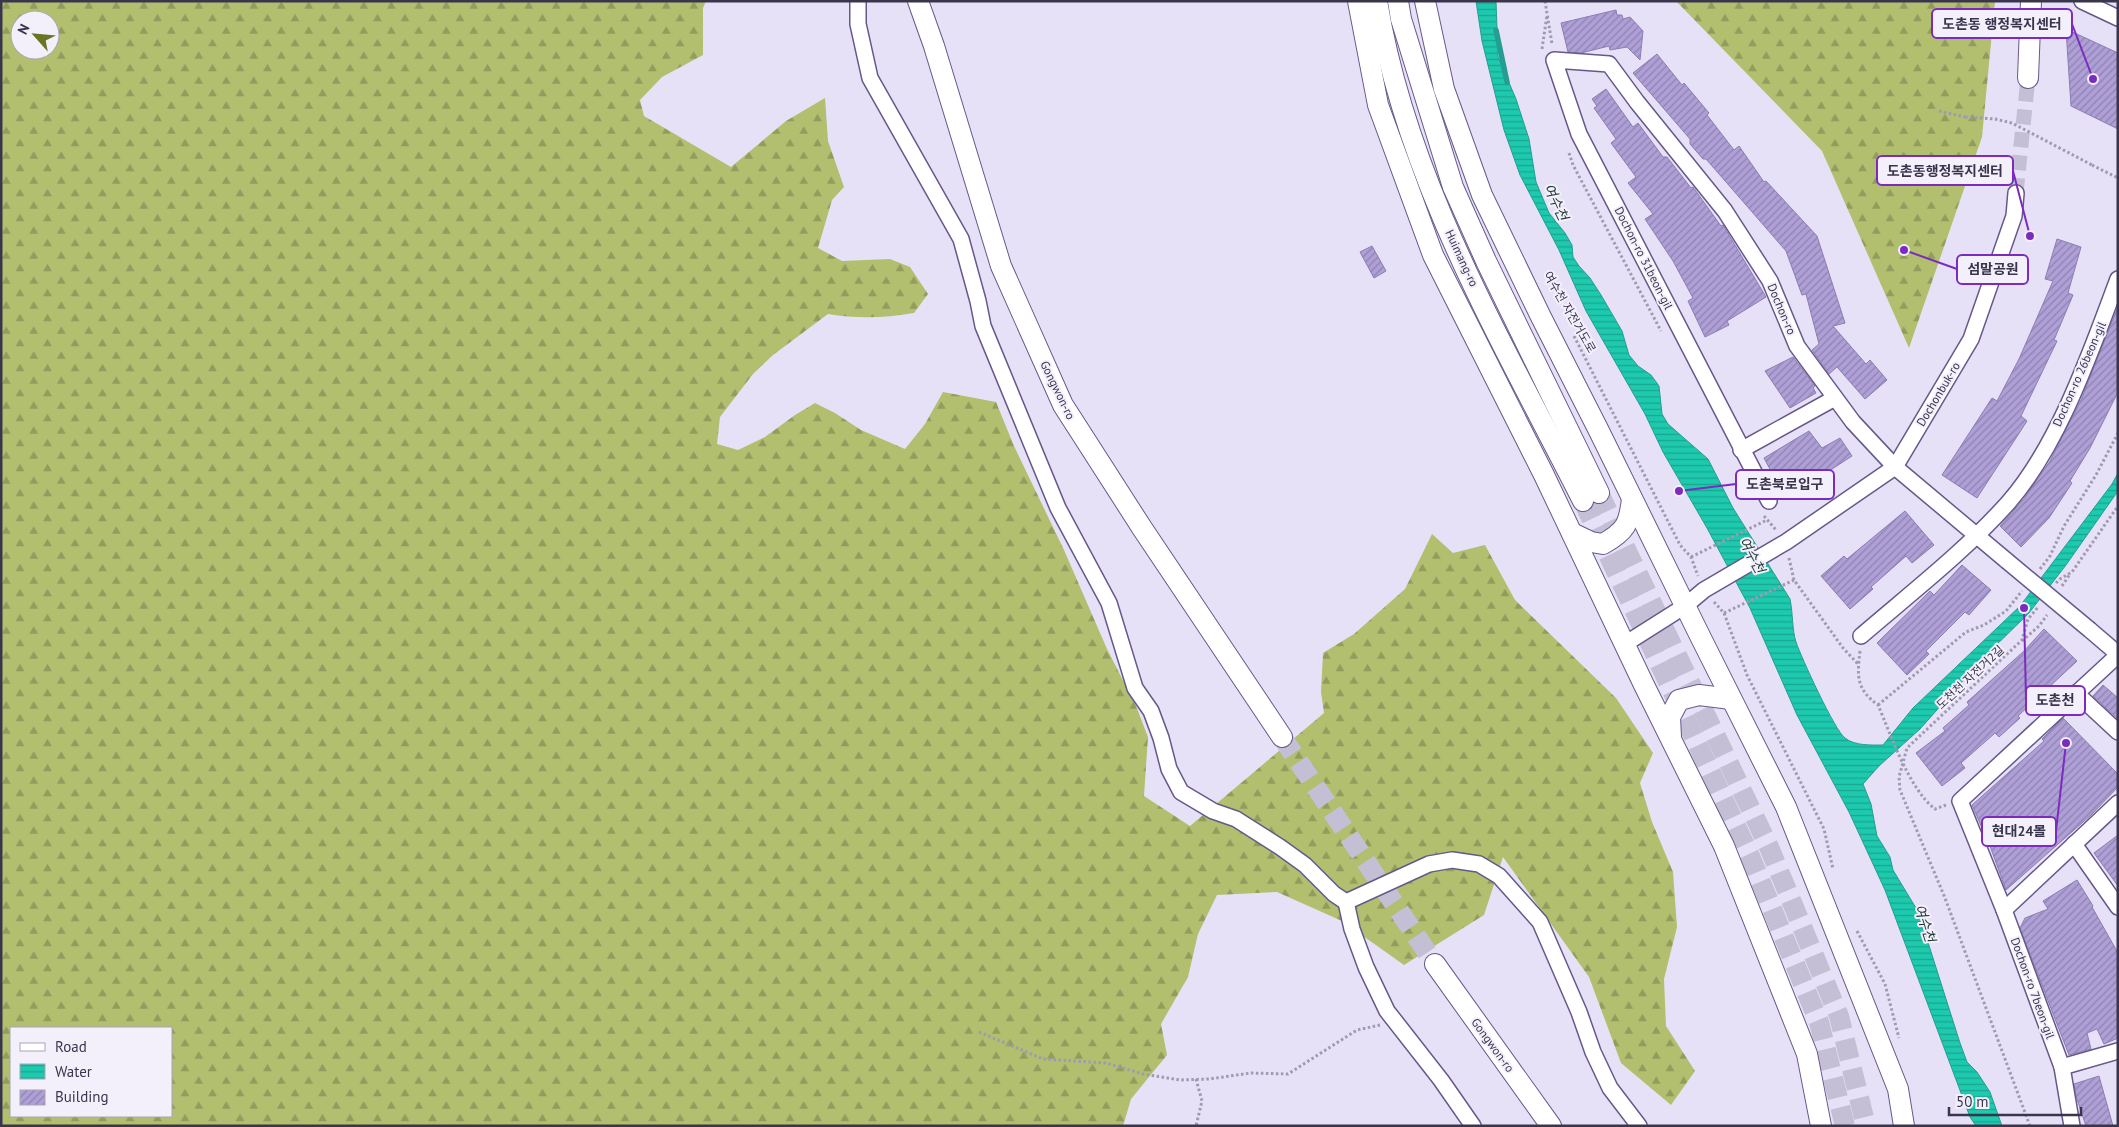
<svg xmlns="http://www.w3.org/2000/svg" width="2119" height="1127" font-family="'PT Sans','Noto Sans KR',sans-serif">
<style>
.forest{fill:url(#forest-firs);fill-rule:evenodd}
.water{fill:url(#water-rules);stroke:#269d91}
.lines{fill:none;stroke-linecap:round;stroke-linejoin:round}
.stream{stroke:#269d91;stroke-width:5.5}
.building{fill:url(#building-hatch);stroke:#8c7db2}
.street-tunnel{stroke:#c5bfd6;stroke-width:15;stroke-dasharray:15 8;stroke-linecap:butt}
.secondary-tunnel{stroke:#c5bfd6;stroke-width:20;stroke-dasharray:20 10;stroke-linecap:butt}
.street-casing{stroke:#67588a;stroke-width:18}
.secondary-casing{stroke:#67588a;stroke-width:22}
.path{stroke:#a09ab1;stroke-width:3;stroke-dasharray:2.5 2.5;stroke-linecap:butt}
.street{stroke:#fff;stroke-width:15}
.secondary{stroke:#fff;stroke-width:20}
.street-bridge-casing{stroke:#67588a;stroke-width:18;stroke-linecap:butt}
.path-bridge{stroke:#a09ab1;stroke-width:3;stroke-dasharray:2.5 2.5;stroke-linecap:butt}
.street-bridge{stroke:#fff;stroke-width:15}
.labels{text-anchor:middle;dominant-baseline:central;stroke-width:4;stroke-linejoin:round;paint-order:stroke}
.street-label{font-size:12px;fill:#3b354c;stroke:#f3f0fc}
.water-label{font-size:14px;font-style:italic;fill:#1f3832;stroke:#f3f0fc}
.leader{fill:none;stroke:#7b2cbf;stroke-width:2}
.callout-dot{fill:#7b2cbf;stroke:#f3f0fc;stroke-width:2}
.callout{fill:#f3f0fc;stroke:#7b2cbf;stroke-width:2}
.callout-label{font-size:14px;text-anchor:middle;font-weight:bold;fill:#3b354c}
</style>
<defs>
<pattern id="forest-firs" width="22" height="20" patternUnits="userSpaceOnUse" patternTransform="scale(1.25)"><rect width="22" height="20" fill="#b1bf6e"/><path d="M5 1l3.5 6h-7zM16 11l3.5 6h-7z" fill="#919c5d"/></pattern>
<pattern id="water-rules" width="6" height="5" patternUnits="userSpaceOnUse" patternTransform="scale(1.25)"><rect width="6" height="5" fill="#1dcaae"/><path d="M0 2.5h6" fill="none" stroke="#1ba590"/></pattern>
<pattern id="building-hatch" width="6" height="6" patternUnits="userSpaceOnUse" patternTransform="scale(1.25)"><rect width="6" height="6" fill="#ae9fd6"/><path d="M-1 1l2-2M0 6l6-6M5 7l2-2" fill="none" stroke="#8f82b0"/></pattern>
</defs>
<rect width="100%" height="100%" fill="#e7e1f8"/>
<!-- forest -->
<g class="forest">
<path d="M1,1h705l-3,7v47l-41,22 -22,23 4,16 87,51 55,-46 39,-23 3,43 16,46 -12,13 -14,48 24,13 48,-2 20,8 18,27 -14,19c-29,5 -56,6 -86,1l-55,41 -20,19 -33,43 -3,27 21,6 27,-13 30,-22 20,-12 20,10 26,17 44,19 20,-25 18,-32 53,10 18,44 50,104 43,99 29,57 12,31 -4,59 46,30 134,-113 -3,-21 2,-39 31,-19 51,-45 27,-55 21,19 32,-8 30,55 101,98 37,55 -13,30 12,39 21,50 4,55 -13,52 2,47 29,45 -24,34 -50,-42 -32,-86 -86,-120 -19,58 -80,50 -62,-44 -65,-29 -60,3 -19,39 -10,43 -27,47 6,31 -36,44 -8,27h-1122zM20,20h30v30h-30zM11,1028h160v88h-160z"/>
<path d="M1676,1h319l-13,136 -73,211 -87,-197z"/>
</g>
<!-- water -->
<path class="water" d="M1476,1h20l2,56 18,42 13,40 7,43 13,31 16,20 7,12 1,12 6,9 11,12 11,17 21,36 7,24 9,11 13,9 8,11 3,28 6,10 40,35 25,49 57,91c3,14 2,31 6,43 5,15 39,89 49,96 10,8 26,7 38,7l30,-37 107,-102 92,-122 6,-11v18l-52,74 -37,48 -44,43 -65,73 -41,37 -16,18 8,20 6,32 13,21 3,13 32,53 1,13 34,107 7,19 10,10 13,20 12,34h-26l-6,-9 -85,-227 -36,-78 -52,-97 -47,-107 -43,-80 -44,-76 -18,-38 -59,-103 -27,-61 -39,-75 -16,-45 -22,-89z"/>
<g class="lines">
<!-- stream -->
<path class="stream" d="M1496,30l11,52"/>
</g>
<!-- building -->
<g class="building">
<path d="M1616,10l1,5h5l1,4 7,-2 13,14 -3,29 -13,-13 -17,3 -1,-4 -28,7 -13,-1 -7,-29z"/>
<path d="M2066,29l52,24v76l-47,-23z"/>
<path d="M1657,54l25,31 2,-2 25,30 -2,2 27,35 5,-4 25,36 2,-1 51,55 28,87 -12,3 33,38 4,-4 17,20 -22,19 -28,-32 -8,7 -17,-24 7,-6 -13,-50 -4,1 -16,-44 -80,-92h-3l-13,-15v-5l-57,-66z"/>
<path d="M1606,89l27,38 5,-4 25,34h4l24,31 2,-1 28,39 2,-1 43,72 -39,24 2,4 -24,12 -17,-36 5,-3 -20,-37 -28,-42 8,-5 -25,-31 8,-6 -25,-34 5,-4 -22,-31 3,-2 -5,-7z"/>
<path d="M2057,239l24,8 -13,46 5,2 -19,45 3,1 -36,75 6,5 -50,77 -35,-23 50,-77 5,3 22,-42 34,-78 -8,-2z"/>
<path d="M1372,246l14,25 -12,7 -14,-26z"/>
<path d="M2117,309l1,83 -28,56 -20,33 2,2 -23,35 -28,29 -21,-21 24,-27 26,-38 31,-61z"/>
<path d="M1793,357l22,29 -2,2 3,5 -26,15 -25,-37z"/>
<path d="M1809,431l13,17 18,-10 12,18 -66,43 -22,-41z"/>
<path d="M1905,511l29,34 -22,18 -6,-7 -35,31 2,2 -23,20 -29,-33 23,-20 3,3z"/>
<path d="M1962,565l29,25 -22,25 -4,-3 -39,39 3,3 -22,21 -30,-32 53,-52 4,4z"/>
<path d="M2044,629l33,32 -59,55 2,2 -21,19 -4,-4 -34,30 4,5 -23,18 -26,-33 29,-22 -2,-3 26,-23 -2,-3 57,-51z"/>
<path d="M2103,685l15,13v21l-25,-23z"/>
<path d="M2063,718l55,56v13l-27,28 -85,75 -16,-44 -18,-41 72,-64 -2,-2z"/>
<path d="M2118,835v51l-24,-33z"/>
<path d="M2077,880l16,26 -1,1 26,46v85l-14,6 -7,-15 -10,4 4,16 -22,6 -49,-127 5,-10 23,-9 -5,-8z"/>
<path d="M2099,1076l14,50h-27l-10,-30 -2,-12z"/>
</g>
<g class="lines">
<!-- street-tunnel -->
<path class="street-tunnel" d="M2016,193l12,-115"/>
<!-- secondary-tunnel -->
<g class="secondary-tunnel">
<path d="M1599,493l170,354 70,169 27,110"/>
<path d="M1583,501l167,355 69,166 26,104"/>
<path d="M1282,737l153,227"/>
</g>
<defs>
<g id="street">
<path d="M858,1v23l12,54 91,161 17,62 5,25 75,182 51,95 26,85 16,23 10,27 8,31 12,23 32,19 23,8 44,28 25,18 29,29 12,8"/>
<path d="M2082,1l36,17"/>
<path d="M1741,450l94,-52"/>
<path d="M1769,501l-190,-367 -25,-74 55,4 28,38 88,109 45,70 27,65 56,76 42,45 112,94"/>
<path d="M2090,630l28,24"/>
<path d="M1861,636c50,-43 103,-84 147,-133 51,-58 83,-152 110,-224"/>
<path d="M1625,644l60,-38 19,-16 82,-48 109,-75 76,-128 43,-123 2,-23"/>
<path d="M2076,693l42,39"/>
<path d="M2074,844l44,63"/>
<path d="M2004,910l114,-107"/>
<path d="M2062,1067l56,-16"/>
<path d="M1473,1126l-32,-46 -54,-69 -21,-44 -14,-38 -6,-27 83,-38 23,-4 27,4 20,12 41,46 39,90 14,40 17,36 29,38"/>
<path d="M2072,1126l-10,-59 -58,-157 -44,-109 158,-146"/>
</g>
<g id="secondary">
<path d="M918,1l16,45 67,220 62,139 79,123 140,209"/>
<path d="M1358,1l20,104 55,150 111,220 100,210 80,161 83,208 14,72"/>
<path d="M1377,1c29,179 125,340 206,500"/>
<path d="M1398,1l3,18 52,168 33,74 113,232"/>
<path d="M1425,1l19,88 38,106 59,122 57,112 103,209 85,169 112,282 6,37"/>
<path d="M2028,78l3,-77"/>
<path d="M1572,533l19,9 12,2c23,-13 26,-20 29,-45"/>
<path d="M1671,737l-1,-20 9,-17 20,-5 32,4"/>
<path d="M1435,964l116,162"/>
</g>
</defs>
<!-- street casing -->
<use href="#street" class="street-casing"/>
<!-- secondary casing -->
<use href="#secondary" class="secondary-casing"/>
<!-- path -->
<g class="path">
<path d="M1545,1l7,43"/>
<path d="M1542,49l5,-34"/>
<path d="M1939,111l26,6"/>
<path d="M1569,153l4,12 88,166"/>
<path d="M2092,165l26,13"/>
<path d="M1574,336l106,209 11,12 7,19"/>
<path d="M1764,516l12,14"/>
<path d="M1691,557l76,-37"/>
<path d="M1789,558l5,22 49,68 15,16"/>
<path d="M2040,569l10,-13 14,-30 32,-51 22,-42"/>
<path d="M2056,583l4,-4 12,-7 46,-66"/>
<path d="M2062,586l8,-12"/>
<path d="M1714,602l10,11 23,62 77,154 9,40"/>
<path d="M1724,613l70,-33"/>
<path d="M2022,641l17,-15 8,-11"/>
<path d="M1860,651c-3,25 -4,38 18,54 13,30 31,84 57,104l11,-4"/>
<path d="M1878,705l88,-73 18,-7 22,-14 16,-20"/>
<path d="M1857,931l28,53 14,54"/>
<path d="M979,1032l64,27 63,4 37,11 37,6 29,-1 42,-6 37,1 69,-44 23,-5"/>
<path d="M1196,1079l6,22 -6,25"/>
<path d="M2030,1126l-85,-228 -45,-108 -1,-13 8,-29 115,-108 6,-21 11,-13"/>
</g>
<!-- street -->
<use href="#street" class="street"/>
<!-- secondary -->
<use href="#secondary" class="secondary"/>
<defs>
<path id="street-bridge" d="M2007,561l83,69"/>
</defs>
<!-- street-bridge casing -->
<use href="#street-bridge" class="street-bridge-casing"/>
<!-- path-bridge -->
<path class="path-bridge" d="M1965,117l30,2 17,4 80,42"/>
<!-- street-bridge -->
<use href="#street-bridge" class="street-bridge"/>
</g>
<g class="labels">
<!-- street labels -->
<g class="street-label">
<text transform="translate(1462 258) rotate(65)">Huimang-ro</text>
<text transform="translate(1644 258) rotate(63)">Dochon-ro 31beon-gil</text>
<text transform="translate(1782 309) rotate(67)">Dochon-ro</text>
<text transform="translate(1570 312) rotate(60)">여수천 자전거도로</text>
<text transform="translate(2079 374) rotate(-66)">Dochon-ro 26beon-gil</text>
<text transform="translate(1058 390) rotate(64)">Gongwon-ro</text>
<text transform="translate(1938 394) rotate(-59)">Dochonbuk-ro</text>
<text transform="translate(1970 677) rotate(-43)">도천천 자전거2길</text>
<text transform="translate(2033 988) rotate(70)">Dochon-ro 7beon-gil</text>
<text transform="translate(1493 1045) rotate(54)">Gongwon-ro</text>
</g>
<!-- water labels -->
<g class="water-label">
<text transform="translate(1556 202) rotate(65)">여수천</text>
<text transform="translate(1752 555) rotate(62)">여수천</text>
<text transform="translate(1925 923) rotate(72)">여수천</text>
</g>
</g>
<!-- callouts -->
<path class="leader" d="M2093 79L2072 24M2030 236L2013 171M1904 250L1957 269M1679 491L1736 484M2024 608L2026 700M2066 743L2056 831"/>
<g class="callout-dot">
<circle cx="2093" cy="79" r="5"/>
<circle cx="2030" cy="236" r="5"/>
<circle cx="1904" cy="250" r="5"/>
<circle cx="1679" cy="491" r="5"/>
<circle cx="2024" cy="608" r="5"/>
<circle cx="2066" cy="743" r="5"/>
</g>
<g class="callout">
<rect x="1932" y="9" width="140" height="29" rx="5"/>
<rect x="1877" y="156" width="136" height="29" rx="5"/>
<rect x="1957" y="255" width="71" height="29" rx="5"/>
<rect x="1736" y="470" width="98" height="29" rx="5"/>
<rect x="2026" y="686" width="59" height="29" rx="5"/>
<rect x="1982" y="817" width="74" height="29" rx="5"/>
</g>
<g class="callout-label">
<text x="2002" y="29">도촌동 행정복지센터</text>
<text x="1945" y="176">도촌동행정복지센터</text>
<text x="1993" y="274">섬말공원</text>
<text x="1785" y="489">도촌북로입구</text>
<text x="2055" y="705">도촌천</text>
<text x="2019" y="836">현대24몰</text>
</g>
<!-- border -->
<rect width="2119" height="1127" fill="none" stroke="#3b354c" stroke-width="5"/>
<!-- legend -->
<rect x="10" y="1027" width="162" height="90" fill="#f3f0fc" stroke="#a9a5b6"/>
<rect x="20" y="1043" width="25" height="8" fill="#ffffff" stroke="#a9a5b6"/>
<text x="55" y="1052" font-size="15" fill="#3b354c">Road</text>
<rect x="20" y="1064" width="25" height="15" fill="url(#water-rules)" stroke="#a9a5b6"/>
<text x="55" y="1077" font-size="15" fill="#3b354c">Water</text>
<rect x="20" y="1090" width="25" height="15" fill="url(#building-hatch)" stroke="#a9a5b6"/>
<text x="55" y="1102" font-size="15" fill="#3b354c">Building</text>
<!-- north arrow -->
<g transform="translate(35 35) rotate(297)"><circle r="24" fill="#f3f0fc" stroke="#a9a5b6"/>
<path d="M0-4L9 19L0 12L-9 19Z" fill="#697521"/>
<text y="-8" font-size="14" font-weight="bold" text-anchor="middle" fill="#3b354c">N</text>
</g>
<!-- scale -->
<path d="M1949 1107v8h132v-8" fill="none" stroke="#3b354c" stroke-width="2.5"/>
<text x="1956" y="1107" font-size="15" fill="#3b354c" stroke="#f3f0fc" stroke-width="4" paint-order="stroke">50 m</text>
</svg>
